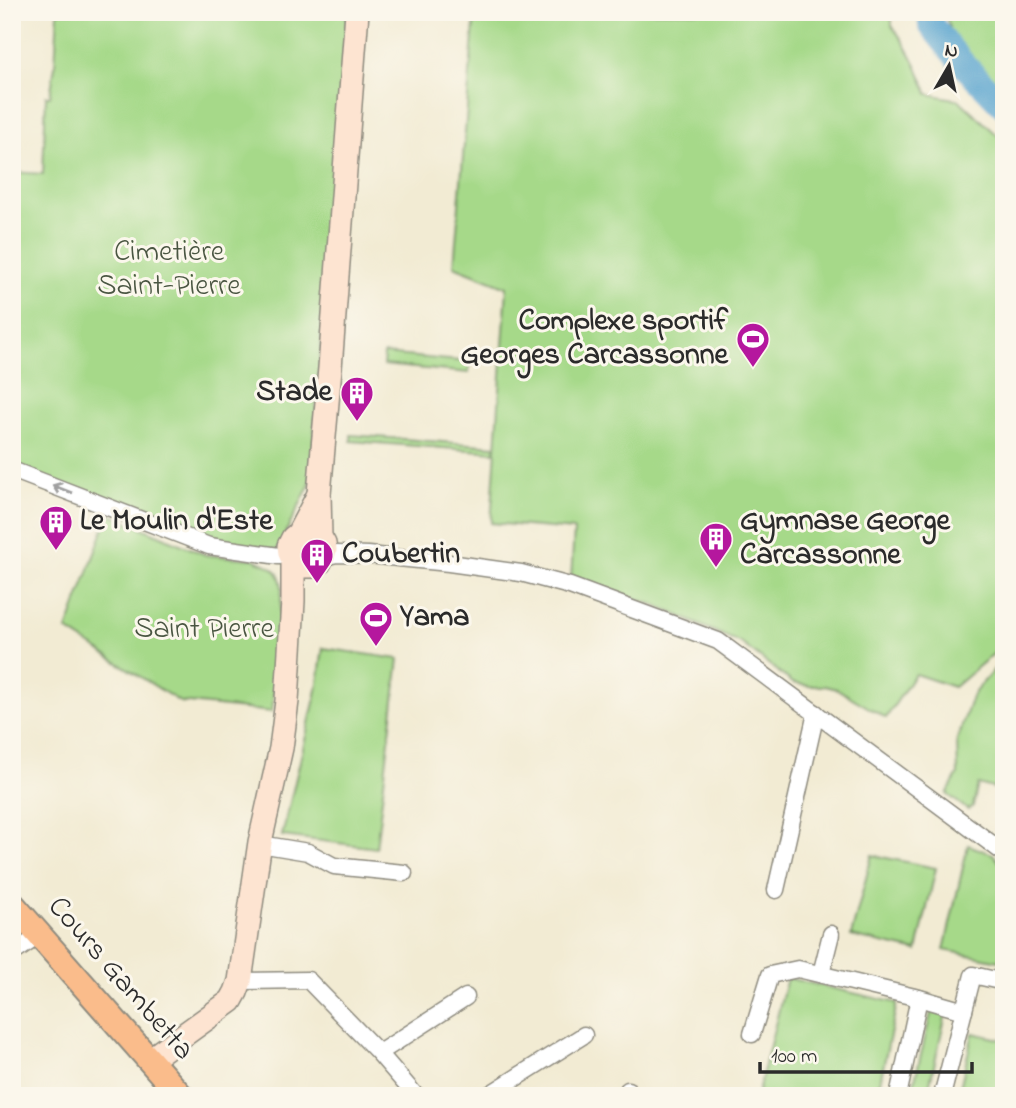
<svg xmlns="http://www.w3.org/2000/svg" width="1016" height="1108" font-family="'Indie Flower',sans-serif">
<style>
.green{fill:#a6d989;stroke:#68825a;stroke-width:2}
.lines{fill:none;stroke-linecap:round;stroke-linejoin:round}
.river{stroke:#55a2ce;stroke-width:26}
.street-casing{stroke:#8e8b7f;stroke-width:19}
.secondary-casing{stroke:#8e8b7f;stroke-width:26}
.primary-casing{stroke:#8e8b7f;stroke-width:28}
.street{stroke:#fff;stroke-width:16}
.secondary{stroke:#fde4d1;stroke-width:23}
.primary{stroke:#fabc8b;stroke-width:24}
.oneway{stroke:#a0a0a0}
.labels{text-anchor:middle;dominant-baseline:central;stroke-width:6;stroke-linejoin:round;paint-order:stroke}
.park-label{font-size:30px;fill:#4a5642;stroke:#fbf7ec}
.poi-label{font-size:30px;font-weight:bold;fill:#2b2b2b;stroke:#fbf7ec;text-anchor:start}
.street-label{font-size:30px;fill:#2b2b2b;stroke:#fbf7ec}
</style>
<rect width="100%" height="100%" fill="#fbf7ec"/>
<filter id="ink" filterUnits="userSpaceOnUse"><feTurbulence type="fractalNoise" baseFrequency=".0143" numOctaves="2"/><feDisplacementMap in="SourceGraphic" scale="14" xChannelSelector="R" yChannelSelector="G"/><feConvolveMatrix kernelMatrix="1 2 1 2 8 2 1 2 1" color-interpolation-filters="sRGB"/></filter>
<filter id="wash" filterUnits="userSpaceOnUse"><feTurbulence type="fractalNoise" baseFrequency=".00686" numOctaves="4" result="noise"/><feDisplacementMap in="SourceGraphic" scale="28" xChannelSelector="R" yChannelSelector="G"/><feGaussianBlur stdDeviation="1.57" result="paint"/><feColorMatrix in="noise" values="0 0 0 0 0 0 0 0 0 0 0 0 0 0 0 0 0 1.4 0 .05"/><feComposite in="paint" operator="in"/></filter>
<g filter="url(#wash)">
<rect width="100%" height="100%" fill="#f2ebd3"/>
<!-- green -->
<g class="green">
<path d="M58,12h289l-37,472 -33,66 -58,-4 -207,-80v-294l31,2 3,-78h4l5,-30z"/>
<path d="M475,12h417v14c17,21 27,43 36,68l31,6 45,41v504l-50,42 -39,-13 -29,44 -49,-29 -12,-3h-16l-16,-3 -52,-40 -89,-39 -81,-25 3,-49 -83,-7 16,-236 -53,-21z"/>
<path d="M945,12h59v84l-45,-35z"/>
<path d="M384,354l86,8 -1,11 -86,-8z"/>
<path d="M351,435l144,11v6l-144,-11z"/>
<path d="M109,514l97,41 48,4c15,8 26,7 28,29l-10,124 -92,-10 -113,-72z"/>
<path d="M323,648l76,11 -23,189 -94,-12 35,-146z"/>
<path d="M1004,658v133l-26,-7 -5,22 -5,4 -21,-16 11,-20 -1,-34 16,-46z"/>
<path d="M968,845l25,9 11,14v94l-60,-12z"/>
<path d="M872,855l64,13 -19,83 -66,-15z"/>
<path d="M787,978l110,25 -20,93h-120z"/>
<path d="M932,1009l14,5 -19,82h-16z"/>
<path d="M973,1033l31,7v56h-46z"/>
</g>
<g class="lines">
<!-- river -->
<path class="river" d="M930,12l1,13 12,15 20,24 41,42"/>
</g>
</g>
<g filter="url(#ink)">
<g class="lines">
<defs>
<g id="street">
<path d="M12,470l197,76 70,10 11,-3"/>
<path d="M323,557l14,-3 31,1 81,8 72,10 49,13 148,55 286,212"/>
<path d="M260,844l48,8 26,14 70,7"/>
<path d="M776,890l40,-177"/>
<path d="M12,954l28,-19"/>
<path d="M821,974l10,-40"/>
<path d="M240,981l68,-1 71,73 37,43"/>
<path d="M752,1034l18,-59 28,-6 121,29"/>
<path d="M379,1053l87,-56"/>
<path d="M628,1090l3,6"/>
<path d="M487,1096l97,-61"/>
<path d="M898,1096l21,-98 45,13"/>
<path d="M942,1096l31,-121 31,7"/>
</g>
<g id="secondary">
<path d="M293,560l9,6h11l7,-4 5,-12 -1,-6 -4,-7 -1,-43 11,-126 27,-356"/>
<path d="M149,1060l82,-59 5,-9 4,-11 20,-139 21,-94 6,-47 6,-100v-41l-3,-7 -1,-7 4,-8 5,-4 21,-40"/>
</g>
<path id="primary" d="M12,904l169,192"/>
</defs>
<!-- street casing -->
<use href="#street" class="street-casing"/>
<!-- secondary casing -->
<use href="#secondary" class="secondary-casing"/>
<!-- primary casing -->
<use href="#primary" class="primary-casing"/>
<!-- street -->
<use href="#street" class="street"/>
<!-- secondary -->
<use href="#secondary" class="secondary"/>
<!-- primary -->
<use href="#primary" class="primary"/>
</g>
<!-- one-way arrows -->
<defs><path id="oneway-shaft" d="M-6 0H5M1.5-3L5.5 0L1.5 3" fill="none" stroke-width="1.6" stroke-linecap="round" stroke-linejoin="round" transform="scale(1.75)"/></defs>
<use class="oneway" href="#oneway-shaft" transform="translate(62 489) rotate(-159)"/>
</g>
<!-- icons -->
<defs>
<symbol id="stadium-pin" viewBox="-11 -11 22 30"><path d="M0 17L-7.5 6A9.5 9.5 0 1 1 7.5 6Z" fill="#b5179e" stroke="#fbf7ec"/><path d="M0-5a6.5 5 0 1 0 0 10a6.5 5 0 1 0 0-10ZM-3.5-1.8h7v3.6h-7Z" fill="#fff"/></symbol>
<symbol id="building-pin" viewBox="-11 -11 22 30"><path d="M0 17L-7.5 6A9.5 9.5 0 1 1 7.5 6Z" fill="#b5179e" stroke="#fbf7ec"/><path d="M-4-6H4V6H1V3H-1V6H-4ZM-2.5-4.3h1.7v1.8h-1.7ZM.8-4.3h1.7v1.8H.8ZM-2.5-1h1.7V.8h-1.7ZM.8-1h1.7V.8H.8Z" fill="#fff"/></symbol>
</defs>
<g fill-rule="evenodd">
<use href="#stadium-pin" x="734" y="320" width="38" height="52"/>
<use href="#building-pin" x="338" y="374" width="38" height="52"/>
<use href="#building-pin" x="37" y="503" width="38" height="52"/>
<use href="#building-pin" x="697" y="520" width="38" height="52"/>
<use href="#building-pin" x="298" y="536" width="38" height="52"/>
<use href="#stadium-pin" x="357" y="599" width="38" height="52"/>
</g>
<g class="labels">
<!-- park labels -->
<g class="park-label">
<text x="169" y="253">Cimetière<tspan x="169" dy="34">Saint-Pierre</tspan></text>
<text x="204" y="630">Saint Pierre</text>
</g>
<!-- poi labels -->
<g class="poi-label">
<text x="728" y="322" text-anchor="end">Complexe sportif<tspan x="728" dy="34">Georges Carcassonne</tspan></text>
<text x="332" y="393" text-anchor="end">Stade</text>
<text x="80" y="522">Le Moulin d'Este</text>
<text x="740" y="522">Gymnase George<tspan x="740" dy="34">Carcassonne</tspan></text>
<text x="342" y="555">Coubertin</text>
<text x="400" y="618">Yama</text>
</g>
<!-- street labels -->
<g class="street-label">
<text transform="translate(120 979) rotate(49)">Cours Gambetta</text>
</g>
</g>
<!-- margin -->
<rect width="1016" height="1108" fill="none" stroke="#fbf7ec" stroke-width="42"/>
<!-- north arrow -->
<g transform="translate(949 66) rotate(9)" stroke="#fbf7ec" stroke-width="5" paint-order="stroke">
<path d="M0-5L12 26L0 18L-12 26Z" fill="#2b2b2b"/>
<text y="-10" font-size="19" font-weight="bold" text-anchor="middle" fill="#2b2b2b">N</text>
</g>
<!-- scale -->
<path d="M760 1062v10h212v-10" fill="none" stroke="#2b2b2b" stroke-width="3.5"/>
<text x="771" y="1062" font-size="21" fill="#2b2b2b" stroke="#fbf7ec" stroke-width="5" paint-order="stroke">100 m</text>
</svg>
